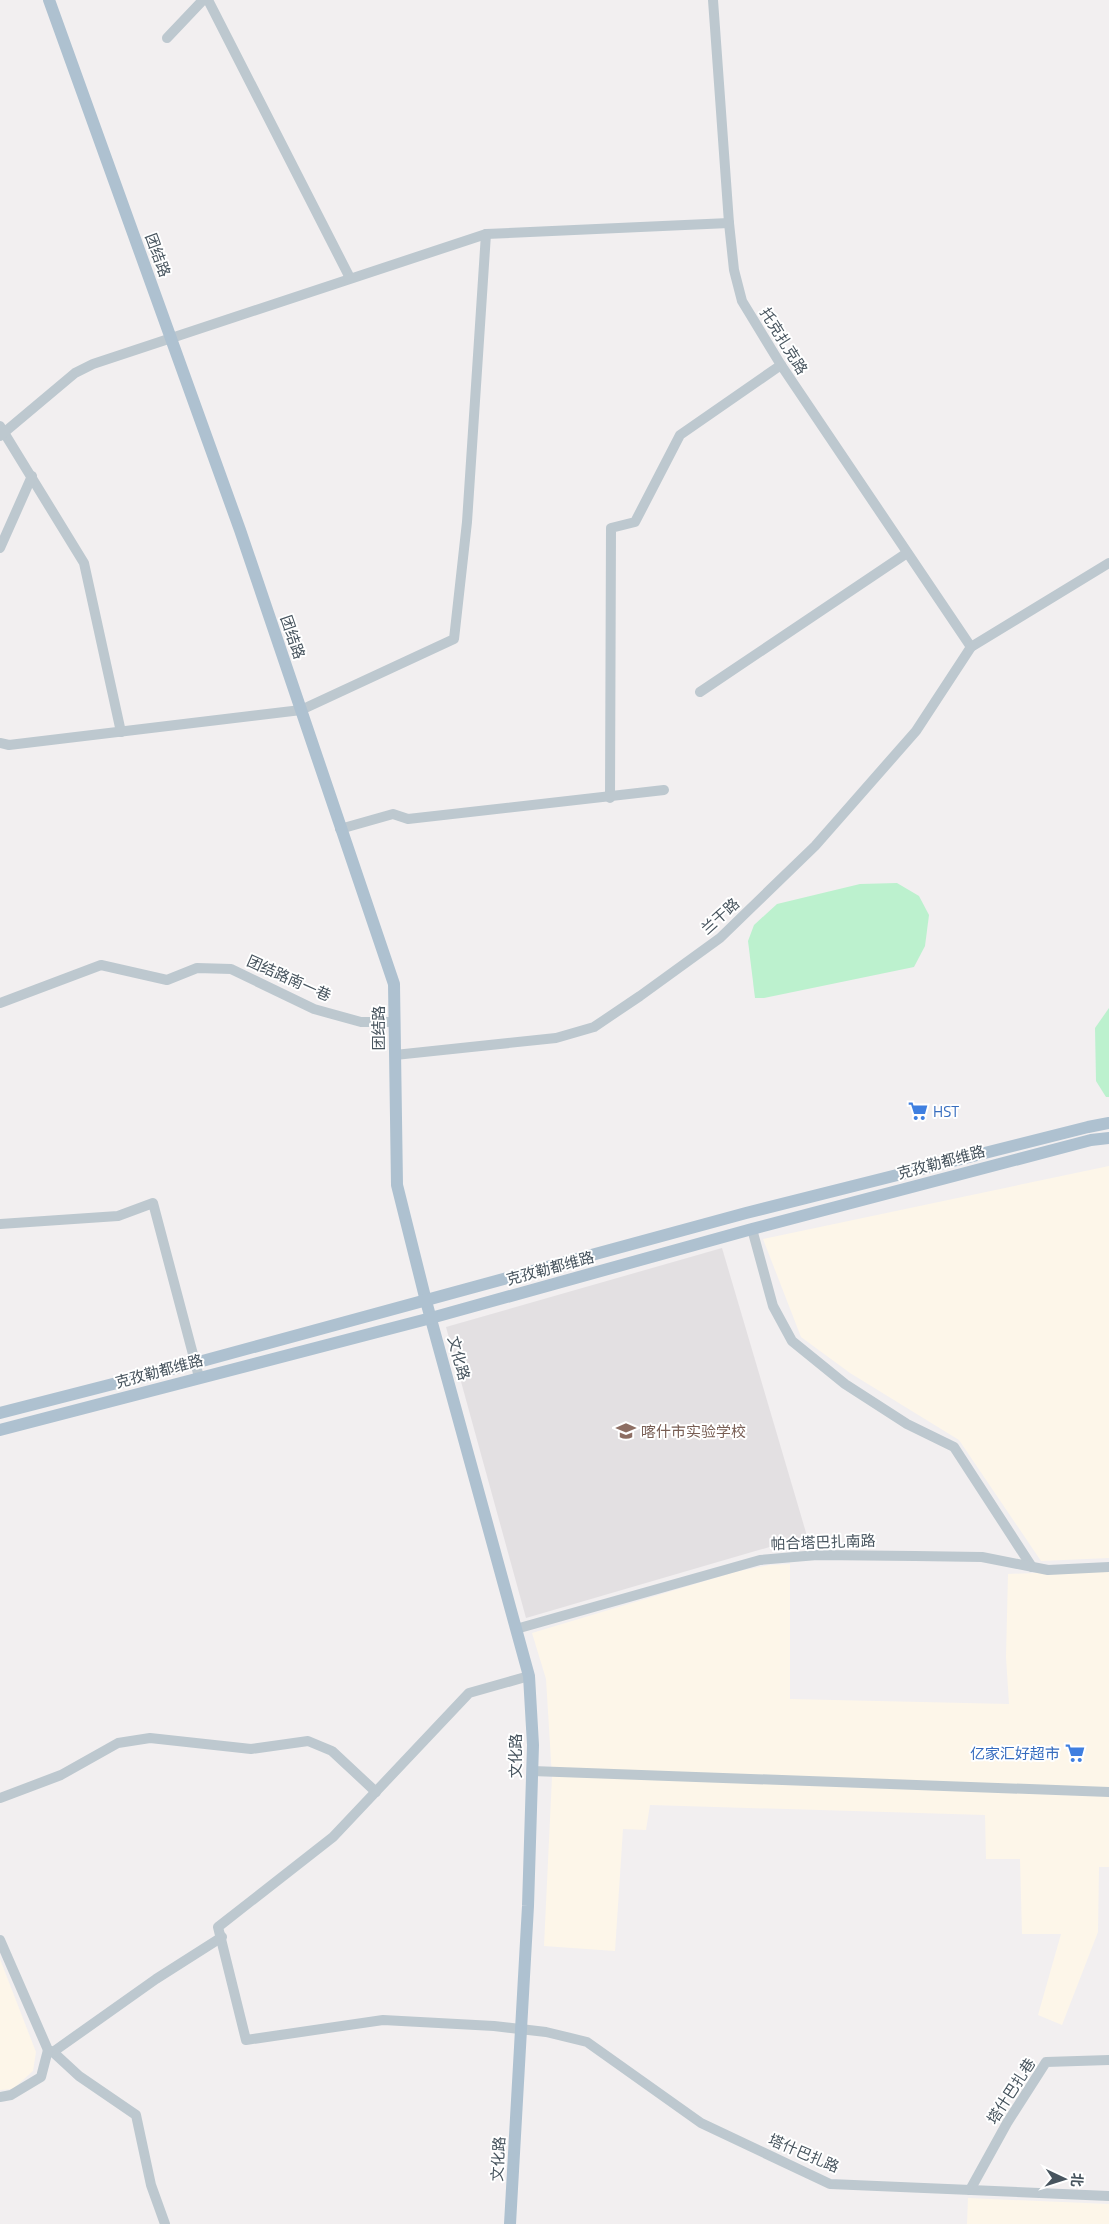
<svg xmlns="http://www.w3.org/2000/svg" width="1109" height="2224" font-family="'Titillium Web','Noto Sans SC',sans-serif">
<style>
.commercial{fill:#fdf6e9}
.education{fill:#e3e0e2}
.green{fill:#bcf1ce}
.lines{fill:none;stroke-linecap:round;stroke-linejoin:round}
.minor{stroke:#bdc8cf;stroke-width:10}
.major{stroke:#aec1d0;stroke-width:12}
.labels{text-anchor:middle;dominant-baseline:central;stroke-width:4;stroke-linejoin:round;paint-order:stroke}
.street-label{font-size:15px;fill:#47545e;stroke:#fff}
.shop-label{font-size:15px;fill:#366cbe;stroke:#fff;text-anchor:start}
.education-label{font-size:15px;fill:#785e54;stroke:#fff;text-anchor:start}
</style>
<rect width="100%" height="100%" fill="#f2eff0"/>
<!-- commercial -->
<g class="commercial">
<path d="M1109,1166v392l-68,3 -82,-121 -109,-67 -49,-36 -38,-98z"/>
<path d="M790,1564v135l219,5 -3,-47 2,-83 101,-4v297h-10l-1,65 -36,93 -24,-10 23,-81h-39l-2,-75h-34l-1,-44 -335,-10 -4,25 -23,-1 -8,122 -71,-5 8,-169 -6,-98 -14,-46 203,-61 34,-7z"/>
<path d="M0,1959l36,93 -3,19 -20,18 -13,1z"/>
<path d="M968,2198l141,6v20h-142z"/>
</g>
<!-- education -->
<path class="education" d="M722,1248l85,288 -281,82 -80,-291z"/>
<!-- green -->
<g class="green">
<path d="M897,883l22,13 10,19 -4,31 -11,21 -150,31h-9l-7,-57 6,-16 23,-21 83,-20z"/>
<path d="M1109,1008v89h-3l-10,-16 -1,-53z"/>
</g>
<g class="lines">
<!-- minor -->
<g class="minor">
<path d="M208,0l142,278"/>
<path d="M713,0l16,223 5,47 8,31 39,64 190,282"/>
<path d="M167,38l36,-38"/>
<path d="M0,426l84,137 37,169"/>
<path d="M0,436l75,-63 18,-9 393,-130 243,-11"/>
<path d="M0,548l32,-72"/>
<path d="M700,692l207,-139"/>
<path d="M0,743l9,2 292,-35 153,-71 13,-117 19,-288"/>
<path d="M610,798l1,-270 24,-6 45,-87 101,-70"/>
<path d="M340,829l53,-15 15,5 256,-29"/>
<path d="M0,1003l101,-38 66,15 30,-12 34,1 83,40 47,13h34"/>
<path d="M395,1055l161,-17 38,-11 46,-31 80,-58 95,-92 101,-115 55,-84 138,-84"/>
<path d="M0,1224l118,-8 35,-13 46,174"/>
<path d="M752,1229l21,77 19,35 53,43 62,40 47,23 78,120"/>
<path d="M516,1629l244,-69 57,-5 98,1 67,1 66,13 61,-3"/>
<path d="M529,1676l-60,17 -136,144 -115,90 28,113 137,-20 111,6 52,6 41,10 114,81 129,61 279,12"/>
<path d="M532,1771l577,21"/>
<path d="M0,1798l61,-23 57,-32 32,-5 101,11 57,-8 24,10 44,41"/>
<path d="M0,1940l48,110 5,2 26,24 57,39 15,70 14,39"/>
<path d="M53,2052l103,-73 66,-42"/>
<path d="M0,2097l11,-2 30,-18 7,-27"/>
<path d="M970,2190l37,-67 39,-61 63,-2"/>
</g>
<!-- major -->
<g class="major">
<path d="M49,0l191,530 154,454 3,201 29,116 103,375 4,69 -5,161 -18,318"/>
<path d="M0,1413l195,-50 551,-150 342,-86 21,-4"/>
<path d="M0,1430l431,-112 321,-89 339,-89 18,-2"/>
</g>
</g>
<!-- icons -->
<defs>
<symbol id="supermarket-bare" viewBox="-9 -9 18 18"><path d="M-6-5.5h2.5l.6 2H6L4.5 2H-2.5L-4.4-4H-6ZM-1.5 3.2a1.3 1.3 0 1 0 .1 0ZM3 3.2a1.3 1.3 0 1 0 .1 0Z" fill="#3f7fe0" stroke="#fff" stroke-width="2.5" paint-order="stroke"/></symbol>
<symbol id="school-bare" viewBox="-9 -9 18 18"><path d="M0-5L7-2L0 1L-7-2ZM-4 1L0 2.5L4 1V4Q0 6-4 4Z" fill="#8d6e63" stroke="#fff" stroke-width="2.5" paint-order="stroke"/></symbol>
</defs>
<g fill-rule="evenodd">
<use href="#supermarket-bare" x="904" y="1097" width="28" height="28"/>
<use href="#school-bare" x="612" y="1417" width="28" height="28"/>
<use href="#supermarket-bare" x="1061" y="1739" width="28" height="28"/>
</g>
<g class="labels">
<!-- street labels -->
<g class="street-label">
<text transform="translate(158 255) rotate(70)">团结路</text>
<text transform="translate(784 341) rotate(58)">托克扎克路</text>
<text transform="translate(293 637) rotate(71)">团结路</text>
<text transform="translate(720 916) rotate(-42)">兰干路</text>
<text transform="translate(289 978) rotate(24)">团结路南一巷</text>
<text transform="translate(378 1028) rotate(-90)">团结路</text>
<text transform="translate(941 1162) rotate(-15)">克孜勒都维路</text>
<text transform="translate(550 1268) rotate(-15)">克孜勒都维路</text>
<text transform="translate(459 1358) rotate(75)">文化路</text>
<text transform="translate(159 1371) rotate(-15)">克孜勒都维路</text>
<text transform="translate(823 1542) rotate(-2)">帕合塔巴扎南路</text>
<text transform="translate(515 1756) rotate(-90)">文化路</text>
<text transform="translate(1011 2091) rotate(-57)">塔什巴扎巷</text>
<text transform="translate(804 2153) rotate(23)">塔什巴扎路</text>
<text transform="translate(498 2159) rotate(-87)">文化路</text>
</g>
<!-- shop labels -->
<g class="shop-label">
<text x="933" y="1111">HST</text>
<text x="1060" y="1753" text-anchor="end">亿家汇好超市</text>
</g>
<!-- education labels -->
<g class="education-label">
<text x="641" y="1431">喀什市实验学校</text>
</g>
</g>
<!-- north arrow -->
<g transform="translate(1064 2179) rotate(94)" stroke="#ffffff" stroke-width="4" paint-order="stroke">
<path d="M0-4L9 19L0 12L-9 19Z" fill="#47545e"/>
<text y="-8" font-size="14" font-weight="bold" text-anchor="middle" fill="#47545e">北</text>
</g>
</svg>
